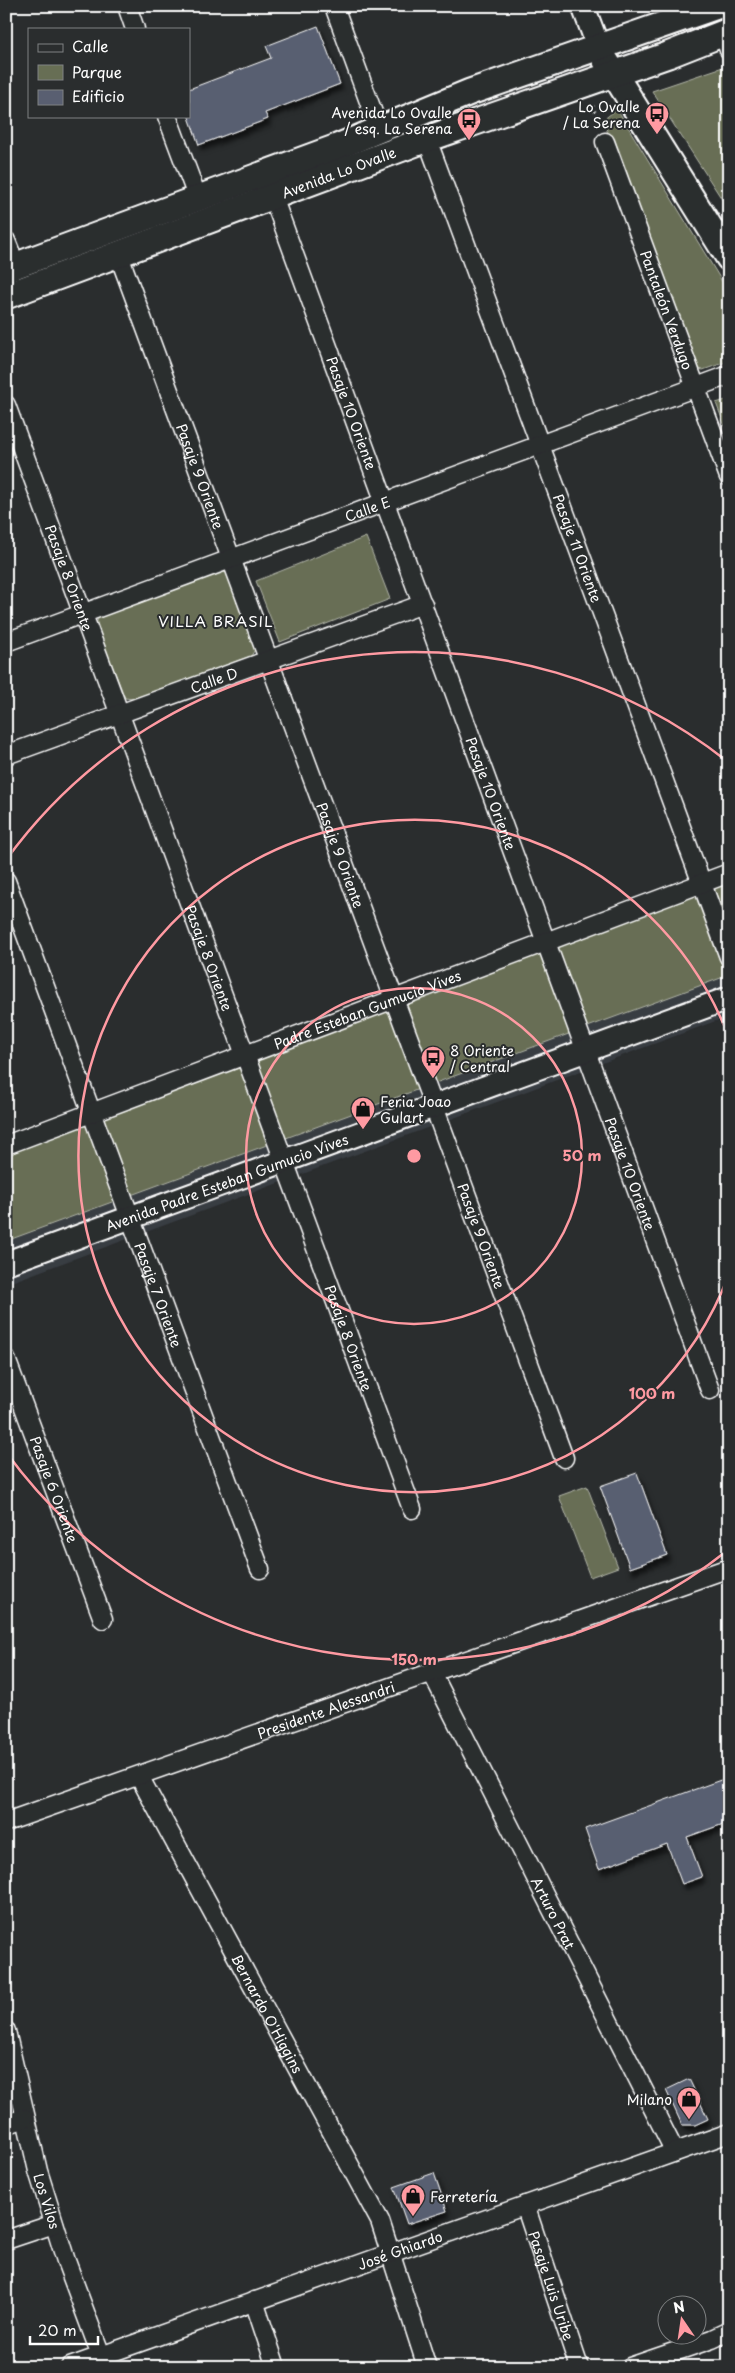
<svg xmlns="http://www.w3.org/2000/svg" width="735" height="2373" font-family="'Playpen Sans',sans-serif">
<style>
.built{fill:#383c42}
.green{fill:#676e54;stroke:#b3b6aa}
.building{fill:#595f71;stroke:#fff;filter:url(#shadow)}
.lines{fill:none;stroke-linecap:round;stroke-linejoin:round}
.minor-casing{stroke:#fff;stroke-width:21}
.tertiary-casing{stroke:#fff;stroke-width:26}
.secondary-casing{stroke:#fff;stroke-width:29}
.path{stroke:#fff;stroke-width:3;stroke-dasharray:1 4;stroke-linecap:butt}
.minor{stroke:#2a2d2e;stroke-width:18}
.tertiary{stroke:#2a2d2e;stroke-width:22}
.secondary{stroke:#2a2d2e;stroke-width:25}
.ring{fill:none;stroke:#ff9aa2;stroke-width:2.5}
.labels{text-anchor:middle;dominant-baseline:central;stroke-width:4;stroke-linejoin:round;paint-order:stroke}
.poi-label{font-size:14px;fill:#fff;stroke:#2a2d2e;text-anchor:end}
.street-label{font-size:14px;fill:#fff;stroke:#2a2d2e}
.neighbourhood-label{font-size:15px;letter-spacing:1px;fill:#fff;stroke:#2a2d2e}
.centre{fill:#ff9aa2;stroke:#2a2d2e;stroke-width:2.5}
.ring-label{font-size:15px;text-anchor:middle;font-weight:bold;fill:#ff9aa2;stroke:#2a2d2e;stroke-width:4;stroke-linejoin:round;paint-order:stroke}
</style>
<defs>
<filter id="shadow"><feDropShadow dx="3" dy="5.5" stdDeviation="2.5" flood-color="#0009"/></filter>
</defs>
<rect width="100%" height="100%" fill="#2a2d2e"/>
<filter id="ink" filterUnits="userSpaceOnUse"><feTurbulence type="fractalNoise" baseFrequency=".02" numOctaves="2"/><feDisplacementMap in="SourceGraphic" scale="10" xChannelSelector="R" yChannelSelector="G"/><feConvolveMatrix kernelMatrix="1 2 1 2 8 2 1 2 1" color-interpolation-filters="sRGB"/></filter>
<g filter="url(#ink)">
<!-- built -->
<path class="built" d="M729,975v41l-723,268v-43z"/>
<!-- green -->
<g class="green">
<path d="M723,67l6,17v126l-77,-119z"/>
<path d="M617,109l112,184v68l-26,9 -7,-2 -93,-248z"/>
<path d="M729,399v38l-13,-34z"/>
<path d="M366,537l24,62 -110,43 -24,-61z"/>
<path d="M218,568l10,6 28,74 -5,8 -118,43 -8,-1 -29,-73 3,-10z"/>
<path d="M729,881v94l-723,266v-91z"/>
<path d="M587,1486l31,81 -28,10 -31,-81z"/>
</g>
<!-- building -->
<g class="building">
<path d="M318,26l22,58 -75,29 3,6 -69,26 -10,-28v-28l82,-31 -5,-12z"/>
<path d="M637,1473l30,82 -37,13 -30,-82z"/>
<path d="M729,1777v45l-42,15 15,40 -20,7 -15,-40 -68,25 -14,-40z"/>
<path d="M689,2079l19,40 -13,6h-13l-16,-35z"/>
<path d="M434,2173l13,38 -40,13 -13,-37z"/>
</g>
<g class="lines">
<defs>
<g id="minor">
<path d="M127,6l8,23"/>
<path d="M334,6l45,123"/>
<path d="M723,33l6,17"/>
<path d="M167,116l31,83"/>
<path id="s1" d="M427,139l302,818"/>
<path id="s2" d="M605,142l124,335"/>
<path id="s3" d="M273,197l437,1193"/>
<path d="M6,241l10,25"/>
<path id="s4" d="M118,253l446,1205"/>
<path id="s5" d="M6,405l406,1104"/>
<path id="s6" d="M6,642l723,-267"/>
<path id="s7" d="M6,755l417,-151"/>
<path id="s8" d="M6,881l254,688"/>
<path id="s9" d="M6,1145l723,-272"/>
<path id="s10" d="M6,1359l97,260"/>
<path id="s11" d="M432,1673l243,479"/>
<path id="s12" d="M139,1776l241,445 47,146"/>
<path id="s13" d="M6,1822l723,-254"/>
<path id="s14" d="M6,2031l32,140 28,90 39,105"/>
<path d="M6,2125l18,-7"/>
<path id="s15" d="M525,2205l54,162"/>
<path d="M6,2240l48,-16"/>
<path d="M254,2301l22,66"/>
<path id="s16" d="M70,2367l659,-234"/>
<path d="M630,2367l82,-28 17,-8"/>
</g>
<g id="tertiary">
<path d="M583,6l15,40"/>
<path id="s17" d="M6,1263l723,-265"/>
</g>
<g id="secondary">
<path d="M606,61l123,197"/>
<path d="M6,269l331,-122 133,-55 247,-86"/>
<path id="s18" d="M6,296l421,-157 241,-84 61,-24"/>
</g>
</defs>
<!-- minor casing -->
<use href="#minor" class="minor-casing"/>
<!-- tertiary casing -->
<use href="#tertiary" class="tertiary-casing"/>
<!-- secondary casing -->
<use href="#secondary" class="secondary-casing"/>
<!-- path -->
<path class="path" d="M593,106l6,18"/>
<!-- minor -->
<use href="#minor" class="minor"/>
<!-- tertiary -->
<use href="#tertiary" class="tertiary"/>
<!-- secondary -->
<use href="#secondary" class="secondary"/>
</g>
</g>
<!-- distance rings -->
<g class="ring">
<circle cx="414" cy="1156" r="168"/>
<path d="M729 1274A336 336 0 1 1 729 1038"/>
<path d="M728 1550A504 504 0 0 1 6 1452M6 860A504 504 0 0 1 728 762"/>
</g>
<!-- icons -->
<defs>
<symbol id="bus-pin" viewBox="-11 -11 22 30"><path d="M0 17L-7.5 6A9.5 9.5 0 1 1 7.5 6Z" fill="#ff9aa2" stroke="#2a2d2e"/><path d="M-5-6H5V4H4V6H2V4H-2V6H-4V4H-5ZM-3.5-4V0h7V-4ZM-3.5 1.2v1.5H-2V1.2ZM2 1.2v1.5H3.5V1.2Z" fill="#111"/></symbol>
<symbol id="shop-pin" viewBox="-11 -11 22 30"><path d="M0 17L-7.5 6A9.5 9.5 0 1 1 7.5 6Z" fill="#ff9aa2" stroke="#2a2d2e"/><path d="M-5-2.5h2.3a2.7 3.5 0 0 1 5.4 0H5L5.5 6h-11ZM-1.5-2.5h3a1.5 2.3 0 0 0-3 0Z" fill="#111"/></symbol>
</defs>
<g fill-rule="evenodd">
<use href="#bus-pin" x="643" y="100" width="28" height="38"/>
<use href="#bus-pin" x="455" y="106" width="28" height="38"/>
<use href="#bus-pin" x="419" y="1044" width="28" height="38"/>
<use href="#shop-pin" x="349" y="1095" width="28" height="38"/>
<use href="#shop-pin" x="675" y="2085" width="28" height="38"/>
<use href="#shop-pin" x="399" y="2182" width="28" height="38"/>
</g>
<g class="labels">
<!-- poi labels -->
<g class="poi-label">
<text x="640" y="106">Lo Ovalle<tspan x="640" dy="16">/ La Serena</tspan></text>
<text x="452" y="112">Avenida Lo Ovalle<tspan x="452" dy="16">/ esq. La Serena</tspan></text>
<text x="450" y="1050" text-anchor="start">8 Oriente<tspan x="450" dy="16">/ Central</tspan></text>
<text x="380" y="1101" text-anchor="start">Feria Joao<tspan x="380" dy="16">Gulart</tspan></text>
<text x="672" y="2099">Milano</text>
<text x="430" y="2196" text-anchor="start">Ferretería</text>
</g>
<!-- street labels -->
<g class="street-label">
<text stroke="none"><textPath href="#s18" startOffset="355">Avenida Lo Ovalle</textPath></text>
<text stroke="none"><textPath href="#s2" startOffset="179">Pantaleón Verdugo</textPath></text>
<text stroke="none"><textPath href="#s3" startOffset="230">Pasaje 10 Oriente</textPath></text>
<text stroke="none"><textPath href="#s4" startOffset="238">Pasaje 9 Oriente</textPath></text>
<text stroke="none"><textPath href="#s6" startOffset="385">Calle E</textPath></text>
<text stroke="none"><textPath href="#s1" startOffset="436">Pasaje 11 Oriente</textPath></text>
<text stroke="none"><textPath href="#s5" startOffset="184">Pasaje 8 Oriente</textPath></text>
<text stroke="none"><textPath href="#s7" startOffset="221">Calle D</textPath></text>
<text stroke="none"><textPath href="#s3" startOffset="635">Pasaje 10 Oriente</textPath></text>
<text stroke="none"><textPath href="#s4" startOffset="642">Pasaje 9 Oriente</textPath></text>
<text stroke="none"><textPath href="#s5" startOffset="589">Pasaje 8 Oriente</textPath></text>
<text stroke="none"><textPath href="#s9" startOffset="386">Padre Esteban Gumucio Vives</textPath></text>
<text stroke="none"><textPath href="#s3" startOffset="1040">Pasaje 10 Oriente</textPath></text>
<text stroke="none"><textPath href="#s17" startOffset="235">Avenida Padre Esteban Gumucio Vives</textPath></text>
<text stroke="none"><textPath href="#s4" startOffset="1048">Pasaje 9 Oriente</textPath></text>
<text stroke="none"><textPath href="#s8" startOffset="441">Pasaje 7 Oriente</textPath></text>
<text stroke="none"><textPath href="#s5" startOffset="994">Pasaje 8 Oriente</textPath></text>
<text stroke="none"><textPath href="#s10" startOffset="139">Pasaje 6 Oriente</textPath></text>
<text stroke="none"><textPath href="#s13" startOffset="339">Presidente Alessandri</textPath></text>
<text stroke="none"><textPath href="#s11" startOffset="269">Arturo Prat</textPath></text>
<text stroke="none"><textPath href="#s12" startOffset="270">Bernardo O'Higgins</textPath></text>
<text stroke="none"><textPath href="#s14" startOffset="175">Los Vilos</textPath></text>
<text stroke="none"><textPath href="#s16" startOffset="350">José Ghiardo</textPath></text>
<text stroke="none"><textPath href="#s15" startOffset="85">Pasaje Luis Uribe</textPath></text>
</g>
<!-- neighbourhood labels -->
<g class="neighbourhood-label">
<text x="216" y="620">VILLA BRASIL</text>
</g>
</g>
<circle cx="414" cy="1156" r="8" class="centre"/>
<g class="ring-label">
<text x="582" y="1161">50 m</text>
<text x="652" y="1399">100 m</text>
<text x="414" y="1665">150 m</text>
</g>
<!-- margin -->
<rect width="735" height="2373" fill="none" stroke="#2a2d2e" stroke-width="25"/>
<rect x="12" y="12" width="710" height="2348" fill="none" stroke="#fff" stroke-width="2" filter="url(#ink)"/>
<!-- legend -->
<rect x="28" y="28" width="162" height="90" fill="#2a2d2e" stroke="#7f8182"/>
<rect x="38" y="44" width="25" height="8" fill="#2a2d2e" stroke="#7f8182"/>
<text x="72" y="52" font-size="15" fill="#ffffff">Calle</text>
<rect x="38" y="65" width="25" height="15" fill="#676e54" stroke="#7f8182"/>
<text x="72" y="78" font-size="15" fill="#ffffff">Parque</text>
<rect x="38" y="90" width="25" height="15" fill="#595f71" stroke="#7f8182"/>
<text x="72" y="102" font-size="15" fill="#ffffff">Edificio</text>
<!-- north arrow -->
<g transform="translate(682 2320) rotate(347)"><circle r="24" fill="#2a2d2e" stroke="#7f8182"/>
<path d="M0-4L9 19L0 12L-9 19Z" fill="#ff9aa2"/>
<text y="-8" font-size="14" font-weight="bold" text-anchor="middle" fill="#ffffff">N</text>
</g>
<!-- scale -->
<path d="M30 2336v8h68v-8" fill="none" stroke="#ffffff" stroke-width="2.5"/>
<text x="38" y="2336" font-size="15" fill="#ffffff" stroke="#2a2d2e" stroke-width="4" paint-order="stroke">20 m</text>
</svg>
